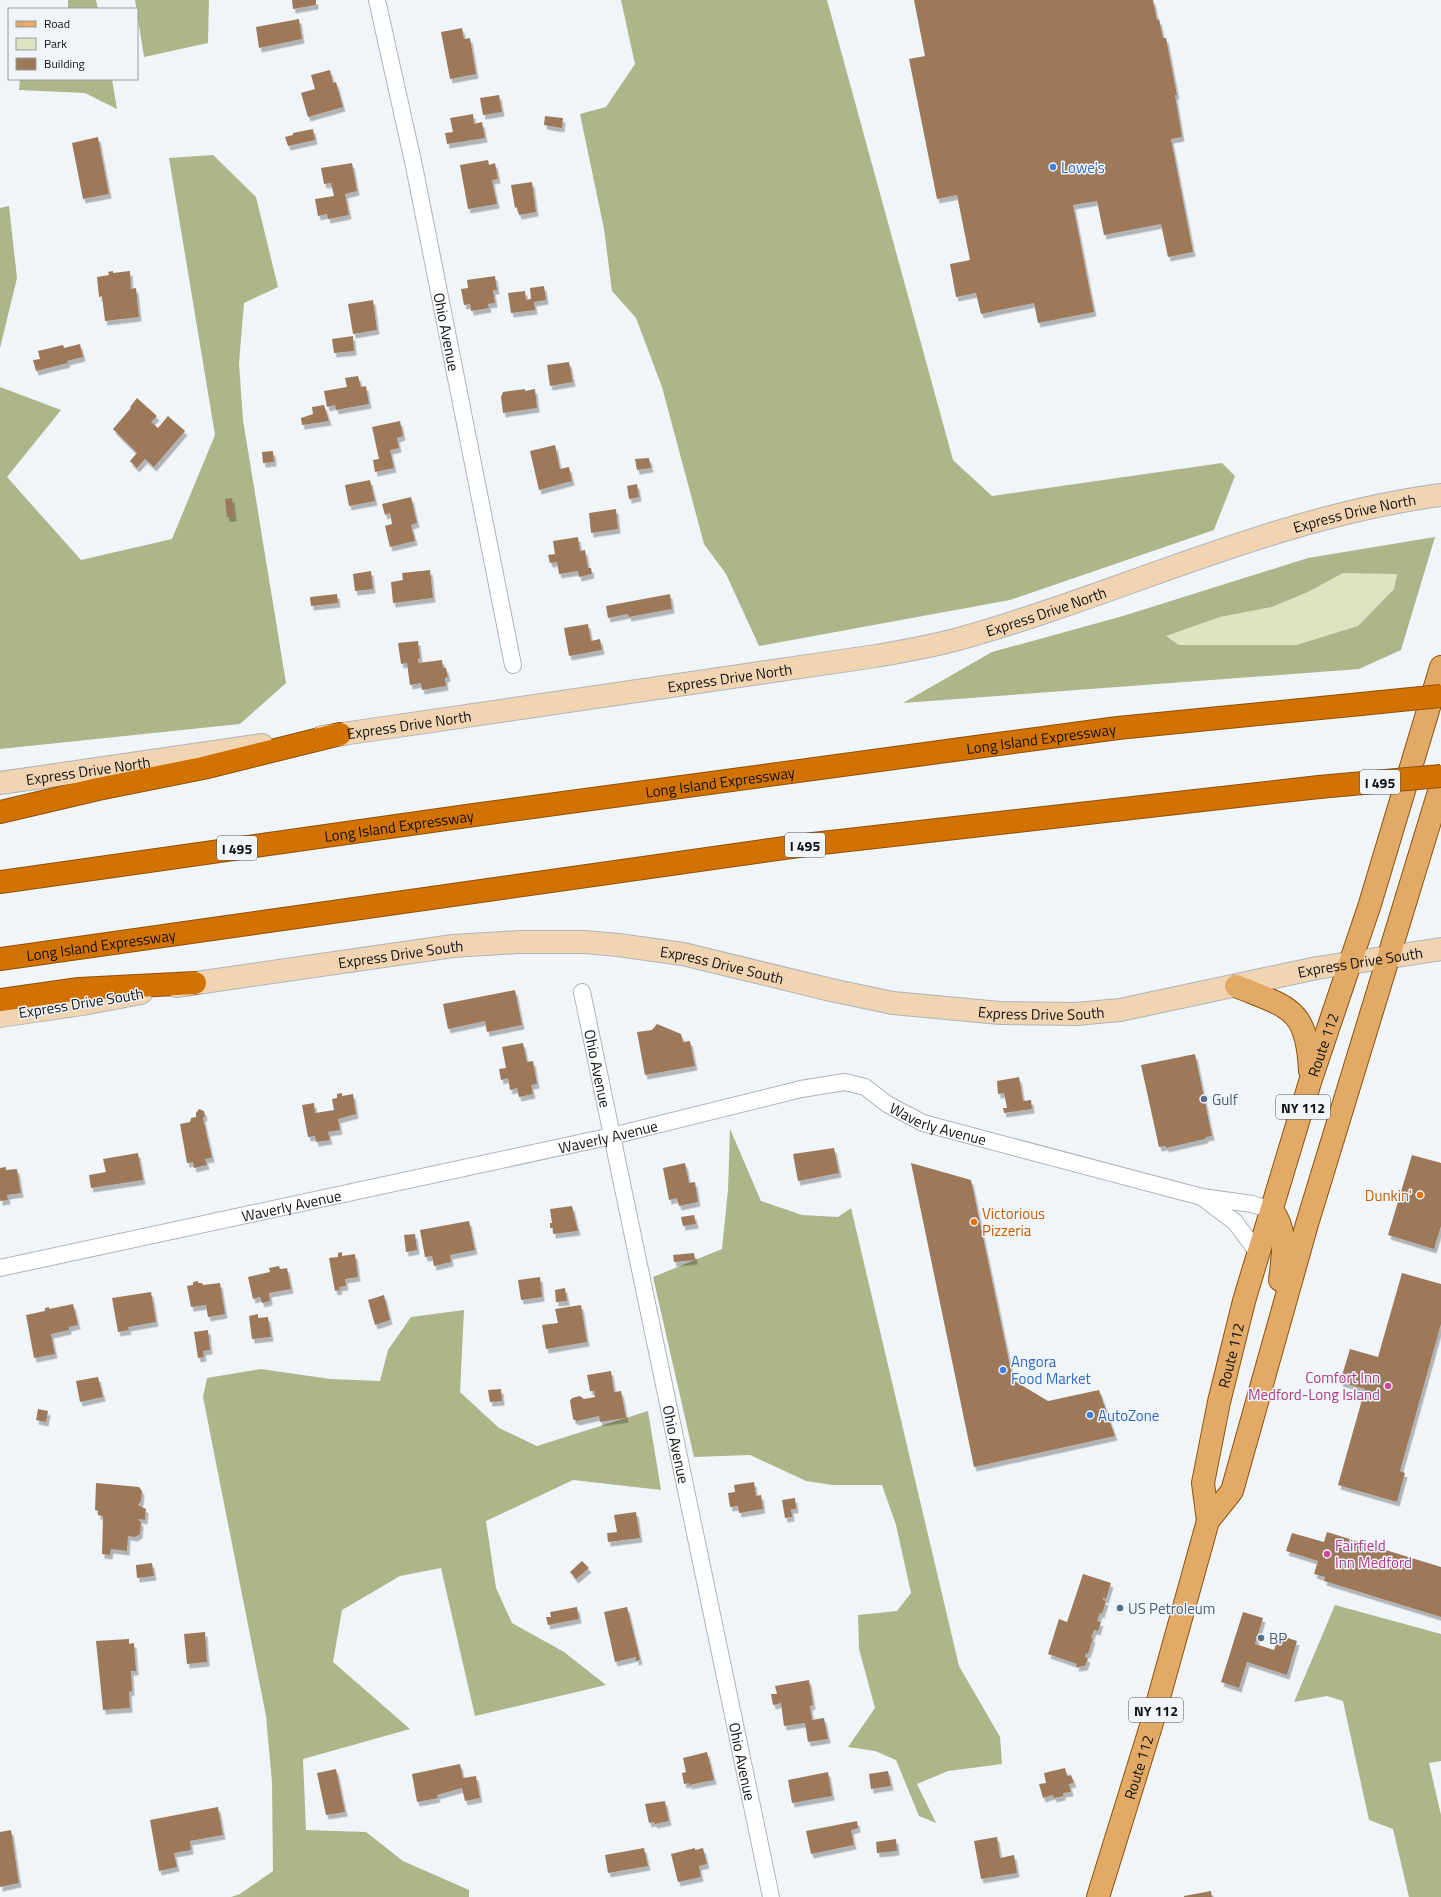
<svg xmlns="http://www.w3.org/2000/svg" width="1441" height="1897" font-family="'Titillium Web',sans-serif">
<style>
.green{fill:#dee4c2}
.forest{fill:#aeb588;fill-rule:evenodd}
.building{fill:#9d795a;filter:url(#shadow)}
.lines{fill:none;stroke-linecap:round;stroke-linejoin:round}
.street-casing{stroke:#b0b4b9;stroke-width:18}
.secondary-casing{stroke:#b0b4b9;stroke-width:24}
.primary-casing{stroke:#8e5109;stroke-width:24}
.highway-casing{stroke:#8e5109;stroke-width:24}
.street{stroke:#fff;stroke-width:16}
.secondary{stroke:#f1d5b3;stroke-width:22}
.primary{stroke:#e3aa67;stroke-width:22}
.highway{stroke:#d17202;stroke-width:22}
.highway-bridge-casing{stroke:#8e5109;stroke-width:24;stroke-linecap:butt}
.highway-bridge{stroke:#d17202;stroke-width:22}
.shop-dot{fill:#3f7fe0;stroke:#f0f5fa;stroke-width:1.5}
.service-dot{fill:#5c6f8a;stroke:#f0f5fa;stroke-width:1.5}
.food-dot{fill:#e8710a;stroke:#f0f5fa;stroke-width:1.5}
.hotel-dot{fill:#d1479c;stroke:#f0f5fa;stroke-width:1.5}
.labels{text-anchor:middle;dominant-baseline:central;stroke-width:3;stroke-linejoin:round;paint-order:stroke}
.shield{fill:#f0f5fa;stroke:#55575a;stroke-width:1}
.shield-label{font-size:14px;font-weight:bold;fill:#121315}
.shop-label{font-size:15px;fill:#366cbe;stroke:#f0f5fa;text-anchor:start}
.street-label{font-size:15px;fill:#121315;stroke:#f0f5fa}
.service-label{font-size:15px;fill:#4e5e75;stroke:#f0f5fa;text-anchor:start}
.food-label{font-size:15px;fill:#c56008;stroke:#f0f5fa;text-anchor:end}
.hotel-label{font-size:15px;fill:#b23c85;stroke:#f0f5fa;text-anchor:end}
</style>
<defs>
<filter id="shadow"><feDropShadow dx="2.5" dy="4.5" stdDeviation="0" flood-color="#0004"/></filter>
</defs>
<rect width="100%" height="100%" fill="#f0f5fa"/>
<!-- green -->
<path class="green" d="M1343,573h54l-3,16 -36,37 -62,19h-117l-14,-9 55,-19 52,-10 36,-15z"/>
<!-- forest -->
<g class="forest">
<path d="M68,0h28l2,9h-30z"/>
<path d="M135,0h74l-1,43 -64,14z"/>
<path d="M621,0h206l126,460 39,36 230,-33 13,13 -21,54 -204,70 -251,46 -33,-72 -22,-30 -42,-157 -26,-69 -24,-27 -8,-62 -24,-115 26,-7 29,-43z"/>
<path d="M20,79h92l5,30 -32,-16 -66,-3z"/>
<path d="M213,155l43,42 22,90 -34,16 -5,60 4,57 43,263 -46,41 -240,25v-362l61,23 -54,67 74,83 91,-21 43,-104 -46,-277z"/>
<path d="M9,206l8,72 -17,70v-140z"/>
<path d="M1435,537l-34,113 -42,19 -456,34 89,-51 131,-36 185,-58zM1343,573l54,1 -3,15 -36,37 -62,19h-117l-13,-9 54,-19 52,-10 36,-15z"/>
<path d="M730,1129l31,72 41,14 36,2 13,-9 108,458 41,71 2,27 -54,7 -31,13 19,39 -17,-7 -23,-56 -21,-9 -27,-4 27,-39 -16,-59 -1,-34 39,-4 14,-18 -15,-68 -14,-40h-49l-27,-4 -56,-26 -56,2 -41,-180 69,-28 6,-59z"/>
<path d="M464,1310l-4,82 39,36 38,18 111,-35 13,79 -88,-10 -87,41 10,67 16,35 52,29 42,33 -131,31 -34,-148 -41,8 -58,34 -9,52 77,67 -107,30 3,71 60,2 37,29 66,29v7h-238l9,-3 33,-23 -1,-89 -6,-66 -63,-319 4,-19 54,-9 69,10 50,2 8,-31 23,-33z"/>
<path d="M1335,1605l106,29v127l-12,2 12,52v82h-32l-16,-68 -24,-9 -26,-119 -16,-5 -33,6z"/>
</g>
<!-- building -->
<g class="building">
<path d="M292,0h24v5l-23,4z"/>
<path d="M914,0h239l4,20 2,-1 4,19h3l11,57h-2l7,42 -11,2 22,113 -25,5 -7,-33 -57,11 -7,-34 -24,4 21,107 -56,11 -4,-20 -53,11 -5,-21 -20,4 -6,-33 20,-4 -13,-65 -20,4 -28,-140 16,-3z"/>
<path d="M299,19l3,20 -43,9 -3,-21z"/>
<path d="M462,28l2,11 6,-1 6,36 -26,5 -9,-47z"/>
<path d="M330,70l3,13 3,-1 7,25 -35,10 -7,-24 14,-4 -4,-14z"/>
<path d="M499,95l3,17 -19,3 -3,-17z"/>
<path d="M473,114l1,10 8,-2 3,16 -38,6 -2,-11 8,-1 -3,-14z"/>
<path d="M545,116l18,2 -1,10 -18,-3z"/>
<path d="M313,129l2,11 -27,6 -3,-9 8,-2v-2z"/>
<path d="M98,137l11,57 -26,5 -11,-56z"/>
<path d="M488,160l1,5 6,-2 3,16 -6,1 5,24 -29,5 -8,-44z"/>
<path d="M352,163l5,28 -12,3 4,21 -21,4 -1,-5 -9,2 -3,-17 19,-3 -3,-13 -7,1 -3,-16z"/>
<path d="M532,182l4,30 -17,3 -2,-8 -2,1 -4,-23z"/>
<path d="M113,271v2l17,-2 1,18 5,-1 3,29 -34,4 -3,-25 -3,1 -2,-20 12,-2 -1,-3z"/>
<path d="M495,276l2,14h-4l2,13 -7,1 1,4 -18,3 -1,-7 -6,1 -3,-16 7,-1 -1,-8z"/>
<path d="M544,286l2,14 -12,2 1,8 -24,3 -3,-20 17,-2 1,9 5,-1 -1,-11z"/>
<path d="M373,300l4,30 -24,4 -5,-30z"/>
<path d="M353,336l1,15 -20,2 -2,-14z"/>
<path d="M80,344l3,13 -16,4 1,2 -32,8 -3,-11 7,-1 -2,-8 25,-6 1,3z"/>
<path d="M569,362l4,20 -23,4 -3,-21z"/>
<path d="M358,376l3,11 5,-1 3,18 -33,6 -1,-5 -8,2 -3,-16 23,-4 -2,-9z"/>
<path d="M525,389v2l10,-2 2,19 -34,5 -2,-16 2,-5z"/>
<path d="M137,398l20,18 -6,6 7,6 10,-12 17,15 -31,36 -9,-8 -8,9 -7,-7 7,-8 -24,-24 18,-21 -1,-1z"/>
<path d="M324,405l5,16 -27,4 -1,-7 12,-4 -1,-7z"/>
<path d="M400,421l3,15 -6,2 2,10 -9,2 4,18 -19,4 -2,-12 6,-1 -7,-32z"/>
<path d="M555,445l5,24 9,-2 3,14 -33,9 -9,-39z"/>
<path d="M273,451l1,11 -11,1 -1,-11z"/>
<path d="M649,458l2,10 -14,2 -2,-11z"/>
<path d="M370,480l5,21 -26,5 -4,-21z"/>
<path d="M637,484l2,13 -10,2 -2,-13z"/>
<path d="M411,497l6,26 -6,2 4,16 -25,6 -5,-21 7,-2 -2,-11 -5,2 -3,-11z"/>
<path d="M232,498l2,19h-7l-2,-18z"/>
<path d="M616,509l2,20 -27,4 -2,-20z"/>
<path d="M578,537l2,14 5,-1 3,18h3l1,6 -13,3 -1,-6 -19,3 -2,-12 -7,1 -2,-8 7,-1 -2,-13z"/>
<path d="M430,570l3,28 -40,5 -2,-21 12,-2 -1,-7z"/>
<path d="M371,571l2,18 -18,2 -2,-17z"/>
<path d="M337,594l1,9 -27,3 -1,-9z"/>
<path d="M670,594l2,15 -43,8 -1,-3 -20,4 -2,-12z"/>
<path d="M588,624l3,17 9,-2 2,11 -33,6 -5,-28z"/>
<path d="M418,641l2,17 -2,1v4l24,-3 1,8h3l2,9 -3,1 1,8 -24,4 -1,-7 -11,2 -3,-22 -6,1 -3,-21z"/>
<path d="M515,990l7,35 -35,7 -2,-11 -37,8 -5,-25z"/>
<path d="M657,1024l24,10 2,8 7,-1 5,25 -50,9 -8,-43 15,-2z"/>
<path d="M523,1043l4,19 6,-1 4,23 -6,1 2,9 -14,3 -2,-9 -7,2 -2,-12 -7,2 -2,-11 7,-1 -4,-21z"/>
<path d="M1195,1054l17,82 -6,1 -1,2 -39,9v-2l-7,1 -18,-82z"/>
<path d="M1019,1077l4,24 8,-1 1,9 -28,4 -1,-5h4l-3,-15 -6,1 -1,-13z"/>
<path d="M342,1093v3l11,-2 3,20 -18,5 2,11 -12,2 2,8 -14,2 -1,-6 -7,1 -6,-32 12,-2 1,10 19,-3 -2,-11 5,-1v-4z"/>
<path d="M199,1109l5,2 1,5 -2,2 9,40 -7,1 2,6 -13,3 -1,-6 -6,1 -7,-39 10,-2 1,-4 5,-1v-4z"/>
<path d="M834,1148l5,25 -41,8 -5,-27z"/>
<path d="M138,1153l5,27 -52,8 -2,-13 17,-3 -3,-13z"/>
<path d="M1412,1155l29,8v63l-7,23 -46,-14z"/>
<path d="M685,1163l4,20 6,-1 3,20 -19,4 -2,-8 -8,2 -6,-32z"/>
<path d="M911,1163l60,17 42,200 35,21 51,-11 16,46 -141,31z"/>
<path d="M6,1167v3l11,-1 4,24 -14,2 1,5 -8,1v-33z"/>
<path d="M572,1206l6,25 -25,3v-6h-3v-5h2l-2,-14z"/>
<path d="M694,1215l2,9 -13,2 -2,-9z"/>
<path d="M469,1221l6,29 -25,5 1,7 -17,4 -2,-10 -7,1 -5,-27z"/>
<path d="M415,1234l2,16 -11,2 -2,-17z"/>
<path d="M342,1252v4l13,-2 3,23 -13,2 1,7 -7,1 1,3 -5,1 -6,-33 9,-1v-4z"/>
<path d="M694,1253l1,7 -21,2 -1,-7z"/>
<path d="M279,1266l1,3 7,-1 4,21 -22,4 1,8 -8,2 -2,-6 -7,2 -5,-22 22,-5 -1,-4z"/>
<path d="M1402,1273l39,11v40l-41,147 5,2 -8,29 -59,-17 27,-96 -25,-7 10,-33 28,8z"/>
<path d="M540,1277l2,20 -21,3 -3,-20z"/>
<path d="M198,1281v2h4l1,2 17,-2 5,31 -17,3 -2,-12 -15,2 -4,-21 6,-1v-3z"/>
<path d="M565,1288l2,13 -11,1 -1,-12z"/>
<path d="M151,1292l5,30 -28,5 1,3 -11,2 -6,-34z"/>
<path d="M384,1295l6,25 -15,5 -7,-25z"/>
<path d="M73,1304l5,21 -9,2v3l-18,4 4,20 -21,4 -8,-43 19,-4v-3l4,-1v2z"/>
<path d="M581,1305l6,37 -41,7 -4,-24 16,-2 -3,-14z"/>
<path d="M258,1314v4l10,-1 3,20 -19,2 -3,-23z"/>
<path d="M208,1330l2,20 -7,1 1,6 -6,1 -4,-26z"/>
<path d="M611,1371l3,21 7,-1 5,27 -26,4 -1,-6 -22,5 -4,-2 -3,-18 2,-3 8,-2 4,3 11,-2 -1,-6h-4l-3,-16z"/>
<path d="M98,1377l5,20 -23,5 -4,-21z"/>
<path d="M501,1389l1,12 -12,1 -2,-12z"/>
<path d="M38,1409l10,2 -2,11 -10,-2z"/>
<path d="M754,1482l2,14 5,-1 2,14 -24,4 -1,-7 -8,1 -2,-14 7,-1 -1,-7z"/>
<path d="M96,1483l43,4 3,4 -1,10 -3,4 8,4 -1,11 -7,-1 3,3 -1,12 -5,3 -7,-1 -1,15 -16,-2 -1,6 -8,-1 1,-38 -5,-1v-4l-3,-1z"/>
<path d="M795,1498l1,11h-5l1,8 -7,1 -3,-18z"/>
<path d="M636,1512l4,26 -32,4 -1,-9 10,-1 -3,-17z"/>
<path d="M1327,1532l114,35v50l-117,-36 1,-4 -11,-3 4,-13 -32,-10 6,-18 32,9z"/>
<path d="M582,1561l7,7 -13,11 -6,-7z"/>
<path d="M152,1563l2,13 -17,2 -1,-13z"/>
<path d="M1083,1574l28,9 -5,16 -3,-1v2l3,1 -4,13 -2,-1 -3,8 4,1 -3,9 -4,-1 -3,8h2l-5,16 -2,-1 -1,4 3,1 -3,8 -9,1 1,-3 -29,-10 11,-35 8,3z"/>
<path d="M577,1607l2,12 -31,6 -2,-8h5l-1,-5z"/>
<path d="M627,1607l13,53 -4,1v-4l-21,5 -11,-50z"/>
<path d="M1243,1612l20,6 -8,26 19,6 5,-15 18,6 -10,34 -40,-13 -8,26 -18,-6z"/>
<path d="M205,1632l2,30 -20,2 -3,-30z"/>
<path d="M129,1639v5l5,-1 2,28h-5l1,20 -3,1 1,16 -27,2 -7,-69z"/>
<path d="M809,1680l4,25 -3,1 2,14 12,-2 4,21 -20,3 -3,-19 -21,3 -3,-23 -8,2 -2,-11h6l-2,-8z"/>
<path d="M707,1752l7,28 -25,5v-2l-5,1 -2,-11 4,-1 -3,-14z"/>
<path d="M460,1764l3,14 13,-2 4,22 -15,3 -3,-13 -25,7 1,3 -21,4 -5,-28z"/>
<path d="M1065,1768l2,8 4,-1 3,8 -5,1 2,8 -8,1v3l-9,2 -1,-3 -10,3 -4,-14 7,-1 -2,-10z"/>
<path d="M336,1769l9,43 -19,3 -9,-42z"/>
<path d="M888,1771l3,15 -20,3 -2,-15z"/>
<path d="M828,1772l4,24 -40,7 -4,-23z"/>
<path d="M665,1801l4,20 -14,3 -1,-2 -5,1 -4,-19z"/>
<path d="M218,1807l5,28 -33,6 1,9 -17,3 3,14 -18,4 -9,-51z"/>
<path d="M857,1821l1,7 -7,2 3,15 -43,9 -5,-23z"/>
<path d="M11,1830l8,53 -19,4v-55z"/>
<path d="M997,1837l3,21 14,-3 3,18 -36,6 -7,-38z"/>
<path d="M896,1839l1,12 -20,2 -1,-11z"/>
<path d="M644,1848l4,18 -40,7 -3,-18z"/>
<path d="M695,1848v2l8,-2 4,16 -8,2 2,11 -23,5 -7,-28z"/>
<path d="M1211,1891l1,6h-28v-1z"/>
</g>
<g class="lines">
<defs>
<g id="street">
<path id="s1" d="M377,0l37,166 99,499"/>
<path id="s2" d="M582,992l189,905"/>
<path d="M1203,1198l32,24 23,31"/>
<path id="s3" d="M0,1268l612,-132 189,-47 44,-7 20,5 22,17 36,19 279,74 50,7 20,6"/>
</g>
<g id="secondary">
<path id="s4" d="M322,737l554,-81c29,-5 58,-10 86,-18 160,-45 312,-121 479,-143"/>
<path id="s5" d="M0,783l262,-38"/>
<path id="s6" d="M176,986l277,-40 66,-4h66l33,3 65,9 148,36 62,13 107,10 76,1 44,-4 197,-42 124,-19"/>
<path d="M0,1016l82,-12 59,-11"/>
</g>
<g id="primary">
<path d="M1236,986c53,22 71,21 74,85"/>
<path d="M1272,1210c16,21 11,45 8,70"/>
<path id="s7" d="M1208,1521l-5,-38 16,-81 25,-101 66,-219 60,-178 71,-237"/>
<path id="s8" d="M1098,1897l53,-171 57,-205 24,-30 75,-267 134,-439"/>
</g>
<g id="highway">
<path d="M0,812l98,-23 105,-21 137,-34"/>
<path id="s9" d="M0,882l474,-67 517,-70 127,-17 243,-24"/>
<path id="s10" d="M0,959l813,-115 506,-57"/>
<path d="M0,1000l79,-11 116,-6"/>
</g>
</defs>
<!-- street casing -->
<use href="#street" class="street-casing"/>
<!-- secondary casing -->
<use href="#secondary" class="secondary-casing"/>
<!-- primary casing -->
<use href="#primary" class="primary-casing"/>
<!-- highway casing -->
<use href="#highway" class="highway-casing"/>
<!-- street -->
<use href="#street" class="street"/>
<!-- secondary -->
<use href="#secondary" class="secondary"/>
<!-- primary -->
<use href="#primary" class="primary"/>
<!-- highway -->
<use href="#highway" class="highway"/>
<defs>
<g id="highway-bridge">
<path d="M1361,704l80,-8"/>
<path d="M1319,787l122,-11"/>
</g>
</defs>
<!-- highway-bridge casing -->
<use href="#highway-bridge" class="highway-bridge-casing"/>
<!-- highway-bridge -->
<use href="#highway-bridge" class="highway-bridge"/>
</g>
<!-- markers -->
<g class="shop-dot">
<circle cx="1053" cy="167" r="4"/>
<circle cx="1003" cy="1370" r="4"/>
<circle cx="1090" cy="1415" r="4"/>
</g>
<g class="service-dot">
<circle cx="1204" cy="1099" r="4"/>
<circle cx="1120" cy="1608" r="4"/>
<circle cx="1261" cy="1638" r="4"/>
</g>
<g class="food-dot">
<circle cx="1420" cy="1195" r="4"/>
<circle cx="974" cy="1222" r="4"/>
</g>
<g class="hotel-dot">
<circle cx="1388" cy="1386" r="4"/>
<circle cx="1327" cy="1554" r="4"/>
</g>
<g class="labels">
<!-- shield labels -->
<g class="shield">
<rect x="1360" y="770" width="40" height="24" rx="3"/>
<rect x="785" y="833" width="40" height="24" rx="3"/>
<rect x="217" y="836" width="40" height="24" rx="3"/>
<rect x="1276" y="1095" width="54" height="24" rx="3"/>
<rect x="1129" y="1698" width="54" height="24" rx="3"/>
</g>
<g class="shield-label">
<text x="1380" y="782">I 495</text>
<text x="805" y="845">I 495</text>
<text x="237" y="848">I 495</text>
<text x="1303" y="1107">NY 112</text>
<text x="1156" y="1710">NY 112</text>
</g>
<!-- shop labels -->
<g class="shop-label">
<text x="1061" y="167">Lowe's</text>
<text x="1011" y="1361">Angora<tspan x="1011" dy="17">Food Market</tspan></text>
<text x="1098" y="1415">AutoZone</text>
</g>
<!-- street labels -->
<g class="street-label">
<text stroke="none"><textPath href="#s1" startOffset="339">Ohio Avenue</textPath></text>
<text stroke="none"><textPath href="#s4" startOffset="1060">Express Drive North</textPath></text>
<text stroke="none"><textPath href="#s4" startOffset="736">Express Drive North</textPath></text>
<text stroke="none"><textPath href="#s4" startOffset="412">Express Drive North</textPath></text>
<text stroke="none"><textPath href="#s4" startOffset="88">Express Drive North</textPath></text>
<text stroke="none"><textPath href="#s9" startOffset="1051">Long Island Expressway</textPath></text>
<text stroke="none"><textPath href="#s5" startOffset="89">Express Drive North</textPath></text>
<text stroke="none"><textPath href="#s9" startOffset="727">Long Island Expressway</textPath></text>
<text stroke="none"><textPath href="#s9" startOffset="403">Long Island Expressway</textPath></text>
<text stroke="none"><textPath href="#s10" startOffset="102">Long Island Expressway</textPath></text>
<text stroke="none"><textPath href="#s6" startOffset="227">Express Drive South</textPath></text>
<text stroke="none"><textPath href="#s6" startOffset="1199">Express Drive South</textPath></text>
<text stroke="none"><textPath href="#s6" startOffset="551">Express Drive South</textPath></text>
<text transform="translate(81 1003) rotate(-9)">Express Drive South</text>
<text stroke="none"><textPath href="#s6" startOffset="875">Express Drive South</textPath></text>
<text stroke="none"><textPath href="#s7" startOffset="493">Route 112</textPath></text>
<text stroke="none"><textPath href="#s2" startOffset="78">Ohio Avenue</textPath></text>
<text stroke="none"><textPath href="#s3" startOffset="969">Waverly Avenue</textPath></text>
<text stroke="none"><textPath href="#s3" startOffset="622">Waverly Avenue</textPath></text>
<text stroke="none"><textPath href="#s3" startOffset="298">Waverly Avenue</textPath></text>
<text stroke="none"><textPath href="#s7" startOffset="169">Route 112</textPath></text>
<text stroke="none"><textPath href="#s2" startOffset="462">Ohio Avenue</textPath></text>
<text stroke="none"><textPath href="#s2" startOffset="786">Ohio Avenue</textPath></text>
<text stroke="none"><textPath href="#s8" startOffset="136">Route 112</textPath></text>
</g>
<!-- service labels -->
<g class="service-label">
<text x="1212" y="1099">Gulf</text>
<text x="1128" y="1608">US Petroleum</text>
<text x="1269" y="1638">BP</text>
</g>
<!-- food labels -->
<g class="food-label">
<text x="1412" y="1195">Dunkin'</text>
<text x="982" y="1213" text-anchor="start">Victorious<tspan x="982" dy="17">Pizzeria</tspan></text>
</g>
<!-- hotel labels -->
<g class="hotel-label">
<text x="1380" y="1377">Comfort Inn<tspan x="1380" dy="17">Medford-Long Island</tspan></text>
<text x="1335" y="1545" text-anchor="start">Fairfield<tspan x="1335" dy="17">Inn Medford</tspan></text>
</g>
</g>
<!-- legend -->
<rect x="8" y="8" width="130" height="72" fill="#f0f5fa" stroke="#979b9e"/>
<rect x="16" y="21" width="20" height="6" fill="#e3aa67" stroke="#979b9e"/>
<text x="44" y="28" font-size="12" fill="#121315">Road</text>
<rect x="16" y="38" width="20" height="12" fill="#dee4c2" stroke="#979b9e"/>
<text x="44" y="48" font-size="12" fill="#121315">Park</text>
<rect x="16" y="58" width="20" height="12" fill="#9d795a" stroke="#979b9e"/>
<text x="44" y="68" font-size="12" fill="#121315">Building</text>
</svg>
